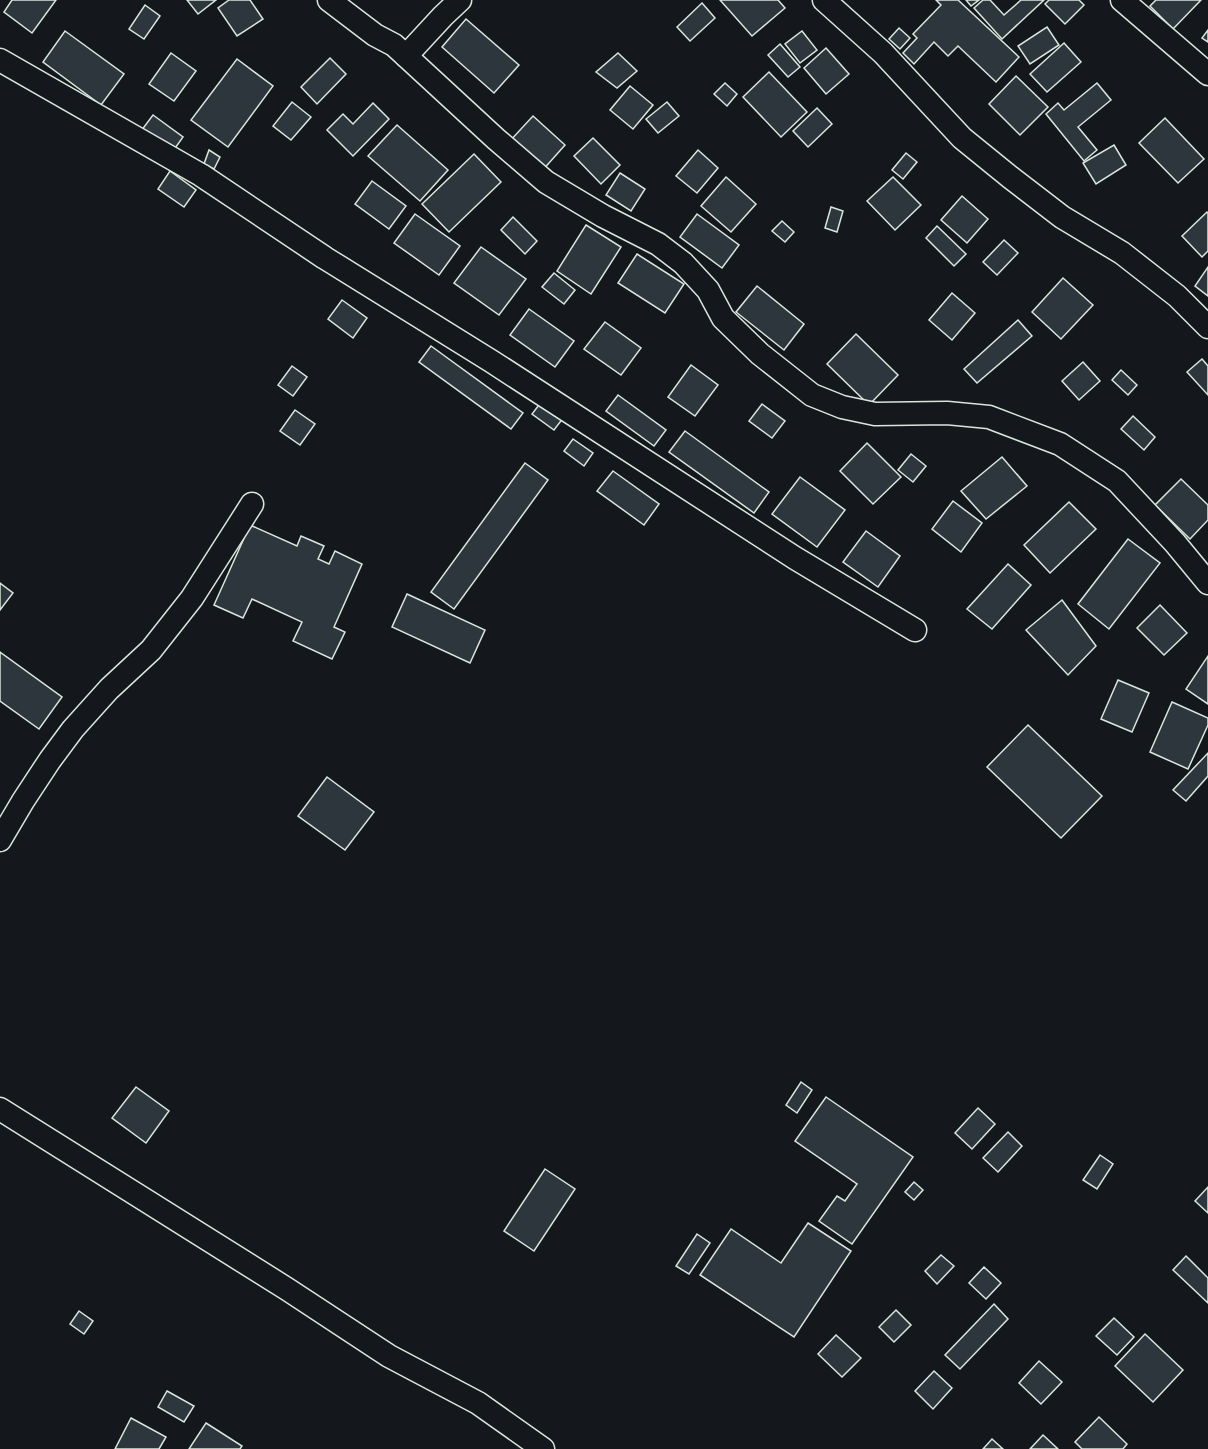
<svg xmlns="http://www.w3.org/2000/svg" width="1208" height="1449" font-family="Cabin,sans-serif">
<style>
.building{fill:#2c363c;stroke:#d8e6dc;stroke-width:1.5}
.lines{fill:none;stroke-linecap:round;stroke-linejoin:round}
.minor-casing{stroke:#d8e6dc;stroke-width:25}
.minor{stroke:#14181c;stroke-width:22}
</style>
<rect width="100%" height="100%" fill="#14181c"/>
<!-- building -->
<g class="building">
<path d="M12,0h44l-24,33 -28,-21z"/>
<path d="M187,0h29l-18,14z"/>
<path d="M229,0h21l13,19 -26,17 -19,-28z"/>
<path d="M720,0h58l7,8 -33,28z"/>
<path d="M936,0h22l61,57 -23,25 -38,-36 -10,10 -14,-14 -20,22 -11,-11 14,-15 -4,-4 28,-29z"/>
<path d="M966,0h13l-8,6z"/>
<path d="M983,0h7l14,15 17,-15h23l-42,39 -28,-31z"/>
<path d="M1049,0h30l5,5 -19,19 -20,-20z"/>
<path d="M1156,0h45l-28,29 -23,-23z"/>
<path d="M702,3l13,15 -25,23 -13,-14z"/>
<path d="M145,5l15,11 -16,23 -15,-10z"/>
<path d="M466,19l53,46 -25,28 -52,-46z"/>
<path d="M1047,27l12,18 -29,19 -12,-18z"/>
<path d="M899,28l11,10 -10,11 -11,-10z"/>
<path d="M1208,30v12l-6,-4z"/>
<path d="M65,31l59,43 -23,31 -58,-43z"/>
<path d="M802,31l15,19 -17,13 -15,-19z"/>
<path d="M1064,43l17,19 -34,30 -17,-18z"/>
<path d="M780,44l20,23 -12,10 -20,-22z"/>
<path d="M826,48l23,26 -23,20 -22,-26z"/>
<path d="M171,53l25,18 -22,30 -25,-17z"/>
<path d="M618,53l19,18 -20,17 -21,-16z"/>
<path d="M330,58l16,16 -29,30 -16,-17z"/>
<path d="M237,59l36,27 -45,61 -37,-27z"/>
<path d="M769,72l38,40 -26,25 -38,-40z"/>
<path d="M1016,76l32,31 -28,28 -31,-31z"/>
<path d="M725,83l12,11 -10,12 -13,-12z"/>
<path d="M1097,83l14,17 -33,27 19,23 -13,11 -38,-47 12,-11 6,7z"/>
<path d="M630,86l23,19 -20,24 -23,-19z"/>
<path d="M292,102l19,15 -20,23 -18,-14z"/>
<path d="M667,102l12,14 -21,17 -12,-14z"/>
<path d="M373,103l16,16 -36,37 -26,-26 16,-16 10,10z"/>
<path d="M817,108l15,16 -24,23 -15,-16z"/>
<path d="M153,115l30,22 -17,24 -31,-22z"/>
<path d="M533,116l32,29 -24,27 -33,-29z"/>
<path d="M1165,118l39,41 -26,24 -39,-40z"/>
<path d="M397,125l51,45 -28,31 -52,-45z"/>
<path d="M593,138l27,27 -19,19 -27,-28z"/>
<path d="M1114,145l12,20 -30,19 -13,-21z"/>
<path d="M209,150l11,7 -6,12 -10,-5z"/>
<path d="M698,150l20,18 -21,25 -21,-17z"/>
<path d="M906,153l11,9 -14,17 -11,-9z"/>
<path d="M474,154l27,28 -52,50 -27,-28z"/>
<path d="M170,171l26,19 -12,17 -26,-18z"/>
<path d="M620,173l25,16 -14,22 -25,-16z"/>
<path d="M726,177l30,27 -25,28 -30,-26z"/>
<path d="M893,177l28,28 -26,25 -28,-29z"/>
<path d="M372,181l34,25 -17,23 -34,-25z"/>
<path d="M962,196l26,23 -21,24 -26,-23z"/>
<path d="M831,207l12,4 -6,21 -12,-4z"/>
<path d="M1207,212l1,1v38l-6,6 -20,-21z"/>
<path d="M415,214l45,32 -21,29 -45,-32z"/>
<path d="M697,214l42,31 -17,23 -42,-31z"/>
<path d="M513,217l24,24 -12,13 -24,-24z"/>
<path d="M782,221l12,11 -9,10 -13,-11z"/>
<path d="M586,225l35,22 -30,47 -34,-23z"/>
<path d="M937,226l29,28 -12,12 -28,-28z"/>
<path d="M1004,240l14,13 -21,22 -14,-13z"/>
<path d="M481,247l45,32 -27,36 -45,-32z"/>
<path d="M637,254l47,30 -19,29 -47,-30z"/>
<path d="M1208,267v29l-13,-10z"/>
<path d="M554,273l21,17 -11,14 -22,-17z"/>
<path d="M1063,278l30,27 -32,34 -29,-27z"/>
<path d="M757,286l47,38 -20,26 -48,-38z"/>
<path d="M952,293l23,20 -23,27 -23,-20z"/>
<path d="M342,300l25,18 -14,20 -25,-19z"/>
<path d="M529,309l45,32 -19,26 -45,-32z"/>
<path d="M1018,320l14,16 -55,47 -13,-14z"/>
<path d="M605,322l36,26 -20,27 -37,-26z"/>
<path d="M856,334l42,41 -29,30 -42,-41z"/>
<path d="M431,346l92,67 -12,16 -92,-67z"/>
<path d="M1202,359l6,7v29l-21,-23z"/>
<path d="M1083,362l17,19 -21,19 -17,-19z"/>
<path d="M691,365l27,20 -23,31 -27,-19z"/>
<path d="M292,366l15,11 -14,19 -15,-11z"/>
<path d="M1121,370l16,15 -9,10 -16,-15z"/>
<path d="M618,395l48,35 -12,16 -48,-35z"/>
<path d="M542,401l22,16 -10,13 -22,-16z"/>
<path d="M762,404l23,17 -13,17 -23,-17z"/>
<path d="M295,410l20,14 -15,21 -20,-14z"/>
<path d="M1133,416l22,21 -11,13 -23,-21z"/>
<path d="M685,431l84,61 -15,21 -85,-61z"/>
<path d="M573,439l20,14 -9,13 -20,-15z"/>
<path d="M867,443l34,34 -28,27 -33,-33z"/>
<path d="M911,454l15,12 -13,16 -15,-12z"/>
<path d="M1002,457l25,29 -41,33 -25,-28z"/>
<path d="M525,463l23,17 -94,129 -23,-17z"/>
<path d="M613,471l46,33 -15,21 -47,-34z"/>
<path d="M800,477l45,33 -28,37 -45,-33z"/>
<path d="M1181,479l27,26v15l-18,19 -35,-34z"/>
<path d="M953,501l29,22 -21,29 -29,-23z"/>
<path d="M1069,502l27,27 -46,44 -26,-28z"/>
<path d="M250,525l47,21 4,-10 23,10 -6,13 11,5 6,-13 27,13 -28,63 11,5 -13,27 -39,-18 9,-19 -50,-23 -9,19 -29,-13z"/>
<path d="M866,531l34,25 -22,31 -35,-25z"/>
<path d="M1128,539l32,24 -51,66 -31,-25z"/>
<path d="M1008,564l23,21 -39,44 -25,-20z"/>
<path d="M0,583l13,10 -13,17z"/>
<path d="M407,594l78,36 -15,33 -78,-36z"/>
<path d="M1062,600l34,46 -28,29 -42,-45z"/>
<path d="M1160,605l27,28 -23,22 -27,-27z"/>
<path d="M0,652l62,45 -23,32 -39,-28z"/>
<path d="M1208,656v48l-22,-15z"/>
<path d="M1118,680l31,13 -17,39 -31,-13z"/>
<path d="M1172,702l36,16v7l-20,44 -38,-17z"/>
<path d="M1028,725l74,71 -41,42 -74,-71z"/>
<path d="M1208,753v23l-22,25 -13,-11z"/>
<path d="M327,777l47,35 -29,38 -47,-34z"/>
<path d="M801,1082l11,8 -15,23 -11,-8z"/>
<path d="M136,1087l33,24 -23,32 -34,-25z"/>
<path d="M826,1097l87,60 -61,87 -33,-23 18,-25 8,5 12,-17 -62,-43z"/>
<path d="M978,1108l17,16 -23,25 -17,-16z"/>
<path d="M1008,1132l14,14 -24,26 -15,-14z"/>
<path d="M1100,1155l13,9 -16,25 -14,-9z"/>
<path d="M545,1169l30,20 -41,62 -30,-20z"/>
<path d="M914,1182l9,8 -9,10 -9,-8z"/>
<path d="M1208,1187v26l-13,-12z"/>
<path d="M808,1223l43,28 -57,86 -94,-62 31,-46 50,34z"/>
<path d="M697,1234l13,9 -21,31 -13,-8z"/>
<path d="M941,1255l13,11 -17,18 -12,-13z"/>
<path d="M1186,1256l22,22v25l-35,-33z"/>
<path d="M984,1267l17,16 -15,16 -17,-16z"/>
<path d="M994,1304l14,15 -48,50 -15,-14z"/>
<path d="M896,1310l15,15 -17,17 -15,-15z"/>
<path d="M79,1311l14,10 -9,13 -14,-10z"/>
<path d="M1114,1318l20,19 -17,18 -21,-19z"/>
<path d="M1145,1334l38,36 -30,32 -38,-36z"/>
<path d="M836,1335l25,23 -19,19 -24,-23z"/>
<path d="M1039,1361l23,21 -21,22 -22,-21z"/>
<path d="M934,1371l18,17 -19,21 -18,-18z"/>
<path d="M167,1391l27,15 -10,16 -26,-15z"/>
<path d="M1099,1417l28,27 -4,5h-41l-7,-7z"/>
<path d="M131,1418l35,19 -7,12h-44z"/>
<path d="M206,1423l36,23 -2,3h-51z"/>
<path d="M1043,1435l15,14h-28z"/>
<path d="M992,1439l11,10h-20z"/>
</g>
<g class="lines">
<defs>
<g id="minor">
<path d="M329,0l46,35 19,10 12,11 37,-40 17,-16"/>
<path d="M824,0l59,53 79,85 48,39 52,40 60,36 55,43 31,31"/>
<path d="M1122,0l86,74"/>
<path d="M406,56l90,83 50,43 57,34 55,28 25,19 25,27 15,28 37,36 52,41 30,12 33,7 72,-1 42,4 71,27 57,37 58,62 33,40"/>
<path d="M0,60l201,115 124,83 166,103 304,197 120,72"/>
<path d="M0,840l23,-39 27,-41 23,-31 36,-40 42,-39 41,-52 60,-94"/>
<path d="M0,1109l287,180 102,67 89,47 65,46"/>
</g>
</defs>
<!-- minor casing -->
<use href="#minor" class="minor-casing"/>
<!-- minor -->
<use href="#minor" class="minor"/>
</g>
</svg>
